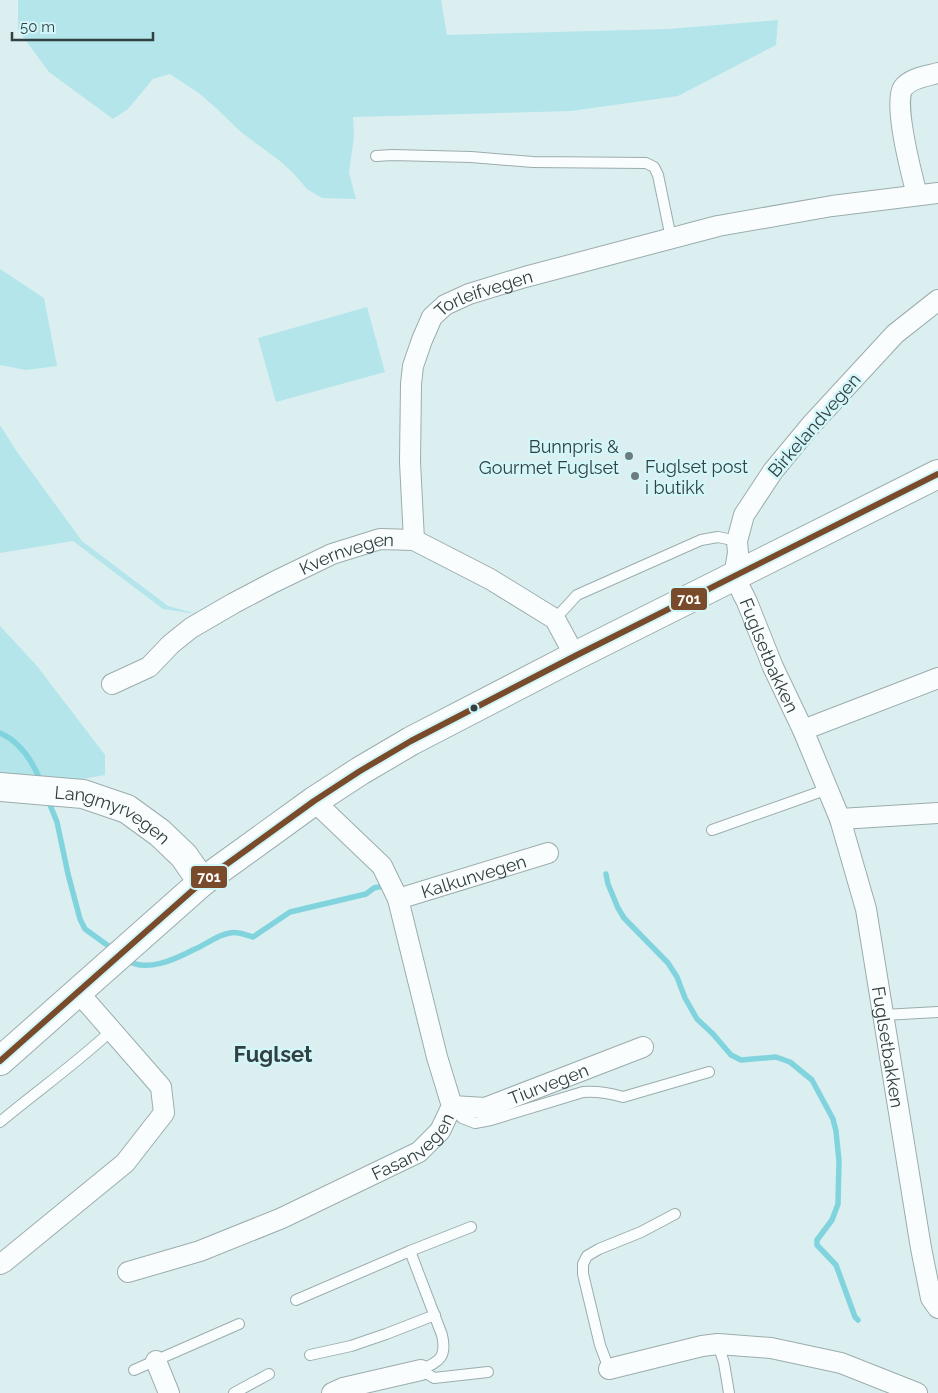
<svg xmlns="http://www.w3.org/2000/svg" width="938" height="1393" font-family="Raleway,sans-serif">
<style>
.green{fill:#b3e5ea}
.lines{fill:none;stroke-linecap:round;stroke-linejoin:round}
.stream{stroke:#81d4dd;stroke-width:5.5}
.lane-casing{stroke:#9cacad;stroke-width:12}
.street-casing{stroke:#9cacad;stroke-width:22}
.secondary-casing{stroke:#9cacad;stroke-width:30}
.primary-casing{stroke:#9cacad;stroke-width:30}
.lane{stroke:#fafdfd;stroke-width:10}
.street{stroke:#fafdfd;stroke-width:20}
.secondary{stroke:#fafdfd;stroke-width:28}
.primary{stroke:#fafdfd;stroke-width:28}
.bus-1-casing{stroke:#d3f6f9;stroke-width:10}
.bus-1{stroke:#7a4b2a;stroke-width:6}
.poi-dot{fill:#6d7d7f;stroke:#d3f6f9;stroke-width:2}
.bus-dot{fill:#324041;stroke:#d3f6f9;stroke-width:2}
.labels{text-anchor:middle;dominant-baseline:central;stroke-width:5;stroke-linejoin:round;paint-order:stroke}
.street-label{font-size:18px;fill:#324041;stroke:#d3f6f9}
.poi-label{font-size:18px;fill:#324041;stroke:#d3f6f9;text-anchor:end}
.district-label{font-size:22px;font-weight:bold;fill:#324041;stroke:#d3f6f9}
.line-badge{stroke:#d3f6f9;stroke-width:2}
.badge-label{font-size:14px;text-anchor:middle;font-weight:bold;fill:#fff}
</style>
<rect width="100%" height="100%" fill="#dbeff1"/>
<!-- green -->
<g class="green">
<path d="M18,0h423l6,35 221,-6 110,-9 -2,25 -98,51 -107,15 -218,6 1,19 -5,37 7,26 -34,-1 -15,-9 -13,-15 -14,-13 -39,-29 -26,-25 -15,-13 -30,-20 -17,5 -25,30 -15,10 -64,-47 -31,-42z"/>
<path d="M0,269l44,29 13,68 -31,4 -26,-5z"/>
<path d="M367,307l18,65 -109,30 -18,-64z"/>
<path d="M0,425l17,27 65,89 86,65 29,8 -34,-5 -90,-68 -73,12z"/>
<path d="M0,626l37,40 68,89v20l-98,17 -7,-1z"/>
</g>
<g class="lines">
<!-- stream -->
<g class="stream">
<path d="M0,733c21,9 33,29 41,49"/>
<path d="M48,800l9,22 11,52 12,45 5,10 29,21"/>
<path d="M606,874l2,10 10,24 6,10 44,45 9,14 8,21 12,21 16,15 18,21 10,5 35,-3 14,5 22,18 21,39 3,12 3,30 -1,43 -6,16 -15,20v5l19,20 19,52 3,3"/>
<path d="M125,959c20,15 51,0 70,-10 12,-5 22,-14 35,-16 7,-2 16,2 23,4l37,-25 76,-18 8,-6 9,-2"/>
</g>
<defs>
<g id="lane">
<path d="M376,156l16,-1 79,2 62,5 113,1 8,4 4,8 13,63"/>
<path d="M555,619l22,-24 124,-55 17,-3 19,4"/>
<path d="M712,830l116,-41"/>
<path d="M883,1015l55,-3"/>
<path d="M452,1107l10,11 13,5 16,-3 92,-28c15,-1 26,1 40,5l86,-25"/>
<path d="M0,1122c37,-31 77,-59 112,-92"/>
<path d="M410,1251l32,84c5,22 -2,26 -21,35"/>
<path d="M296,1300l114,-49 61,-24"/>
<path d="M718,1344l6,19 5,30"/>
<path d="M310,1355l41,-9 35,-12 49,-19"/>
<path d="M609,1369l-9,-24 -17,-71v-10l4,-8 12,-7 42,-17 34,-18"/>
<path d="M134,1370l105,-46"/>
<path d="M421,1370l13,8 54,-6"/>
<path d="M234,1393l35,-19"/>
</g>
<g id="street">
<path d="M917,195c-5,-19 -24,-91 -14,-107 7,-10 24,-12 35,-15"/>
<path id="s1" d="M938,300l-43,34 -84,91 -38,46 -29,44 -7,26 1,12 -4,23 13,26 26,65 30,63 37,89 26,90 55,339 10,50 7,10"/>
<path id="s2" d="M414,540l-4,-78 1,-78 2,-18 9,-26 10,-23 13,-12 24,-11 56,-17 193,-51 114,-20 106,-13"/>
<path id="s3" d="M112,684l37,-17 22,-23 20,-16 43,-25 40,-21 58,-28 48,-15 34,1 76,39 65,40 20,37"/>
<path d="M803,730l135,-52"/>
<path d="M840,819l98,-6"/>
<path id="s4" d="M398,899l150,-46"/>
<path id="s5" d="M452,1106l33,2 158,-61"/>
<path d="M0,1264l4,-2 121,-99 39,-50 -3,-26 -83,-95"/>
<path id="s6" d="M128,1272l72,-21 82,-33 137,-66 21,-21 12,-25 -15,-49 -39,-158 -16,-33 -68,-65"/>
<path d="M156,1361l13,32"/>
<path d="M609,1369l93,-23 16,-2 53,4 70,15 76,30"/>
<path d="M332,1393l11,-5 78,-18"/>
</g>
<g id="secondary">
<path id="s7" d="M0,787l83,7 44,15 33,24 24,23 18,26"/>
</g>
<path id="primary" d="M0,1061l202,-179 112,-81 46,-30 51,-30 164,-85 363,-182"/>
</defs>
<!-- lane casing -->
<use href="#lane" class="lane-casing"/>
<!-- street casing -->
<use href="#street" class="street-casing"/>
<!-- secondary casing -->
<use href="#secondary" class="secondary-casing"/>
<!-- primary casing -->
<use href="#primary" class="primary-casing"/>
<!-- lane -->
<use href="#lane" class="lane"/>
<!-- street -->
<use href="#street" class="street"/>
<!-- secondary -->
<use href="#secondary" class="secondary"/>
<!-- primary -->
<use href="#primary" class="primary"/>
<defs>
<path id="bus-1" d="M0,1061l202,-179 112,-81 46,-30 51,-30 164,-85 363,-182"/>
</defs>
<!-- bus-1 casing -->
<use href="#bus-1" class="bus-1-casing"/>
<!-- bus-1 -->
<use href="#bus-1" class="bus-1"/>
</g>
<!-- markers -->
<g class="poi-dot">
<circle cx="629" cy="456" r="5"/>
<circle cx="635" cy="476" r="5"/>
</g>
<circle class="bus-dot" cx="474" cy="708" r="4.5"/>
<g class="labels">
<!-- street labels -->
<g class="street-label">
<text stroke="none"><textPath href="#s2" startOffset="285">Torleifvegen</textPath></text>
<text transform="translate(814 425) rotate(-49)">Birkelandvegen</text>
<text stroke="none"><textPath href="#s3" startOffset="272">Kvernvegen</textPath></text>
<text stroke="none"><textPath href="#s1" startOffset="440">Fuglsetbakken</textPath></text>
<text stroke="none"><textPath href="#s7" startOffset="118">Langmyrvegen</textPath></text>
<text stroke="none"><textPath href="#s4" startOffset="79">Kalkunvegen</textPath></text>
<text stroke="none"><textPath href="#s1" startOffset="852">Fuglsetbakken</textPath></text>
<text stroke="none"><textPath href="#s5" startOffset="101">Tiurvegen</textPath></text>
<text stroke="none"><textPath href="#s6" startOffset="314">Fasanvegen</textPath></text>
</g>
<!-- poi labels -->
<g class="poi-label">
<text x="619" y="446">Bunnpris &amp;<tspan x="619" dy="21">Gourmet Fuglset</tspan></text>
<text x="645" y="466" text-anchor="start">Fuglset post<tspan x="645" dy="21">i butikk</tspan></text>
</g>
<!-- district labels -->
<g class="district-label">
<text x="273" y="1054">Fuglset</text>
</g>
</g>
<g class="line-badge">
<rect x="670" y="587" width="38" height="24" rx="5" fill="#7a4b2a"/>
<rect x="190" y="865" width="38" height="24" rx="5" fill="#7a4b2a"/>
</g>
<g class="badge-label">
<text x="689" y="604">701</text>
<text x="209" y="882">701</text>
</g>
<!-- scale -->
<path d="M12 32v8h141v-8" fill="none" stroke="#324041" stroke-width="2.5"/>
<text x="20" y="32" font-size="15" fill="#324041" stroke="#d3f6f9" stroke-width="4" paint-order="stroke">50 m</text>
</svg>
